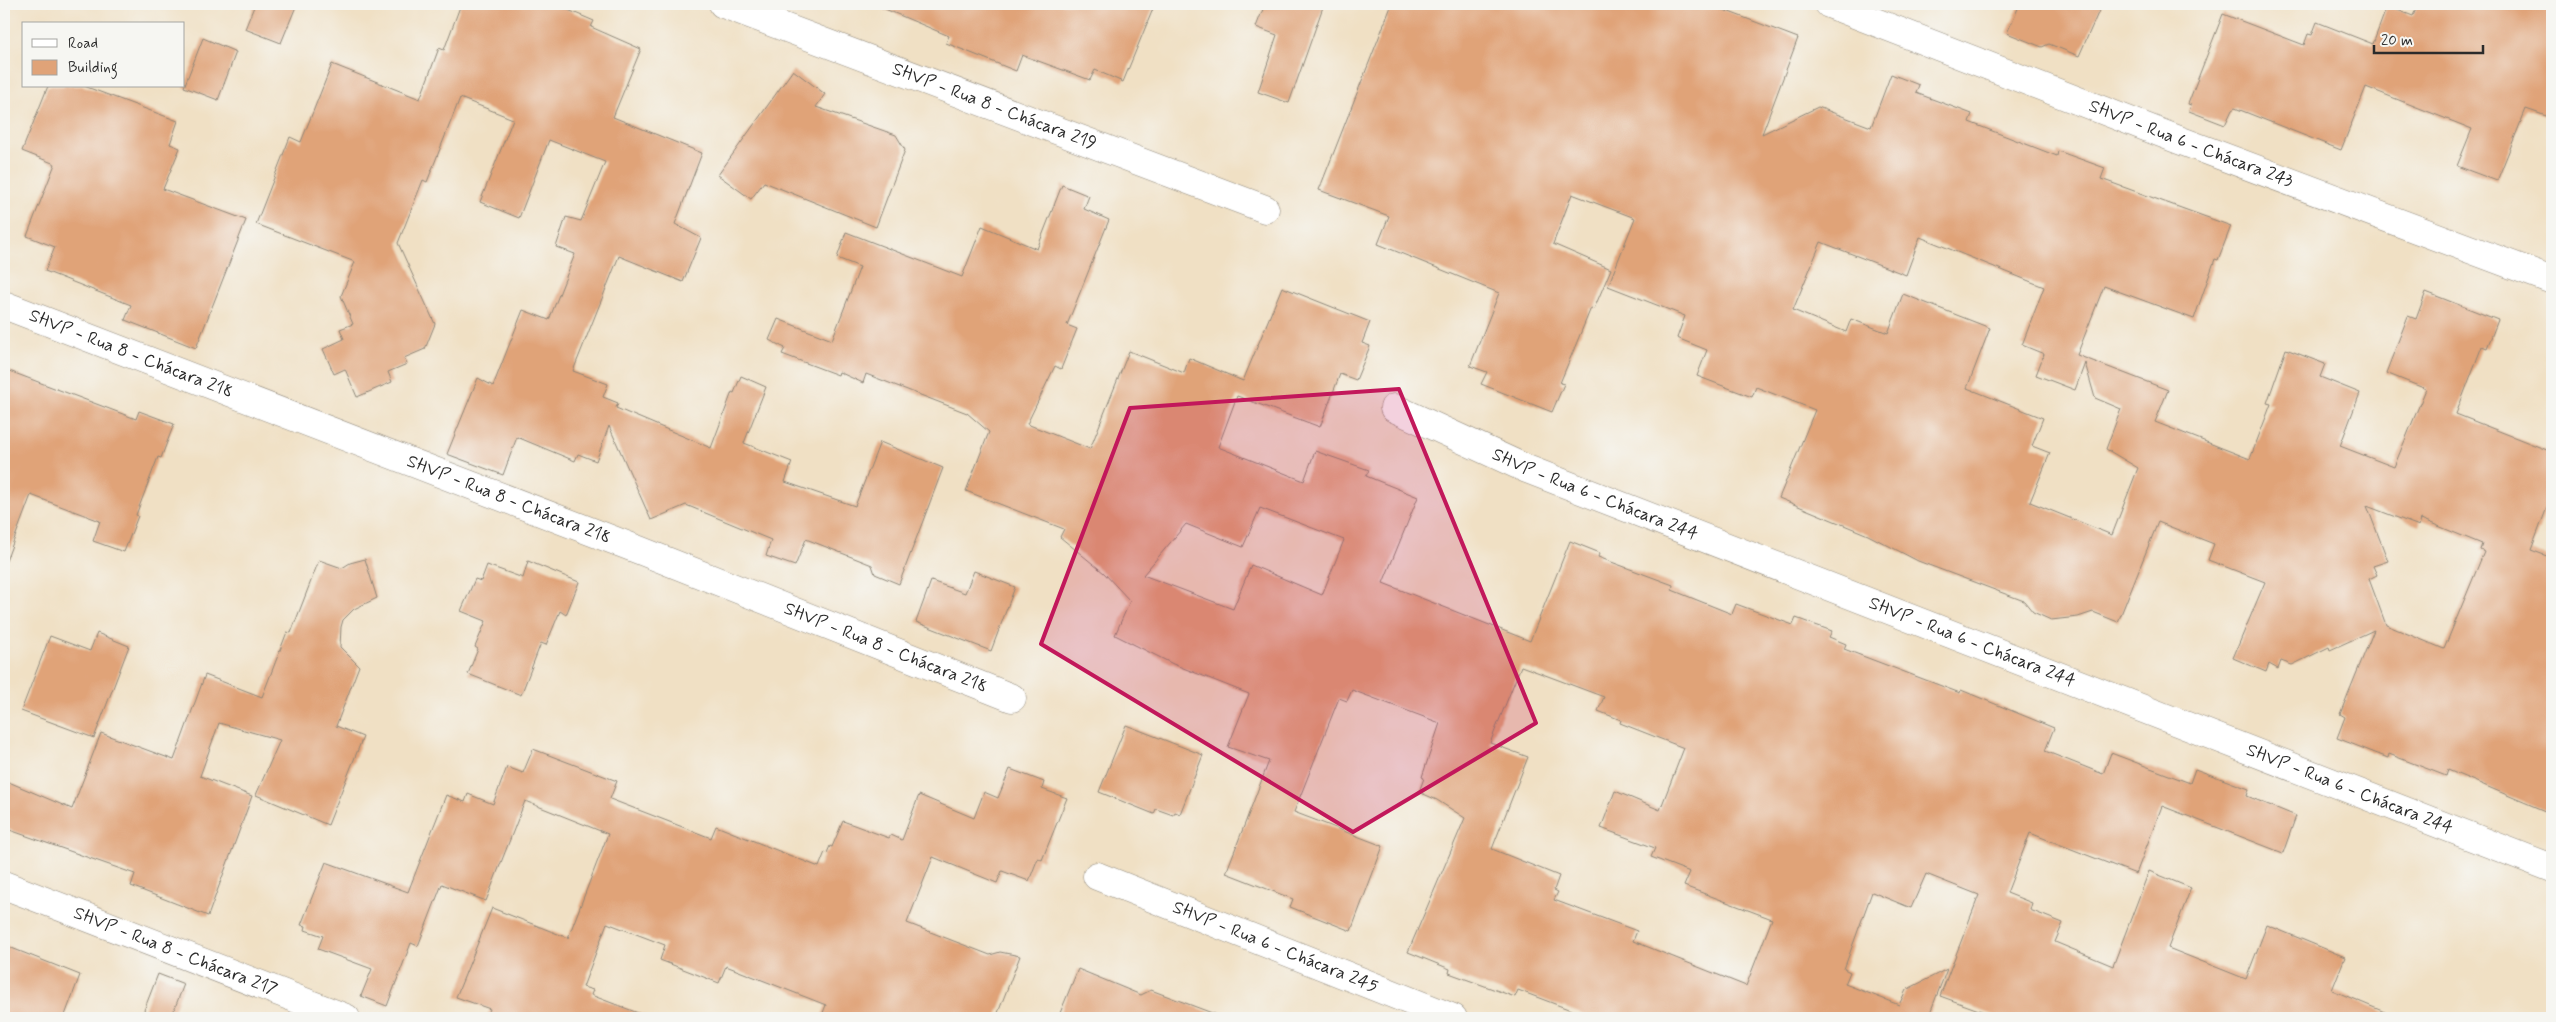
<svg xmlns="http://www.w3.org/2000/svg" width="2556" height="1022" font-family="Mynerve,sans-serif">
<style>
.building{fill:#e0a378;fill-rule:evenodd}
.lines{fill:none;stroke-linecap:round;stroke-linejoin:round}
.minor-casing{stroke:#8e8678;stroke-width:29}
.minor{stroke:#fff;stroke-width:28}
.marked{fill:#c2185b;fill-opacity:0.2;stroke:#c2185b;stroke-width:4;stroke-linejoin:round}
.labels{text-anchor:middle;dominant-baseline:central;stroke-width:4.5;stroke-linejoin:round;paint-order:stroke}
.street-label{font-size:18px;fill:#2b2b2b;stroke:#f6f6f2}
</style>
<rect width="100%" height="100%" fill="#f6f6f2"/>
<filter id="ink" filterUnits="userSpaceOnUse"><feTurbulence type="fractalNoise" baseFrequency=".02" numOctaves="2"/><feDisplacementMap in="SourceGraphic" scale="10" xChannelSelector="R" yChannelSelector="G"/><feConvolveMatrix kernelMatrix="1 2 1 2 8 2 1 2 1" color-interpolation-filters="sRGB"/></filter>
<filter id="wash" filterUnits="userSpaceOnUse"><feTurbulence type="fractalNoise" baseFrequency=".0096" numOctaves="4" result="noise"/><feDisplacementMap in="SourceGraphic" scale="20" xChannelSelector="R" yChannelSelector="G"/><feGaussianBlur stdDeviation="1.12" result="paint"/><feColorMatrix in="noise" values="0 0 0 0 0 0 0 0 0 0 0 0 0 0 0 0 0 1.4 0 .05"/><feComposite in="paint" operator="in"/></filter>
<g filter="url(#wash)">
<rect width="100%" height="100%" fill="#f0e0c4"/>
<g id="blocks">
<!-- building -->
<g class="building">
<path d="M255,4h42l-16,39 -36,-14z"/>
<path d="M461,4h93l40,17 -3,6 50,22 -28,68 89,36 -27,71 26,14 -18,44 -64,-26 -46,115 35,13 -5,13 15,6 -2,5 95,40 21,-56 2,1 7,-17 25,11 -22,56 48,19 -7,20 70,24 25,-64 63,26 -44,116 -24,-10 -3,-9 -66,-26 -11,27 -29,-10 5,-16 -85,-35 -35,15 -42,-94 -13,35 -18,-7 -3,7 -58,-24 -14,38 -56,-21 31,-76 15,8 30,-76 26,10 26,-66 -19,-7 10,-30 15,4 24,-59 -56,-22 -30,78 -39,-16 33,-83 -53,-21 -33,84 -4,-2 -25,63 37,81 -10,25 -21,9 3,6 -19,8 4,10 -35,15 -12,-28 -11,5 -11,-25 21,-10 -4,-10 13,-5 -12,-28 14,-34 -99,-38 34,-87 11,5 31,-78 88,35 19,-51 5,2z"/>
<path d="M873,4h282l-32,78 -28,-12 -5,10 -68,-25 -6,16 -70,-28 3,-7z"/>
<path d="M1265,4h59l-35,99 -31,-11 19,-57 -21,-8z"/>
<path d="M1392,4h316l90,34 -36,96 56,-27 53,20 20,-53 28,11 -3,8 56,21 -3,8 88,34 1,-5 47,17 -4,11 130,47 -13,34 -3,-1 -21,60 -90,-33 -27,69 91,35 -13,32 95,37 21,-55 -4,-1 19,-54 39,15 -5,13 40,16 -20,53 54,21 32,-78 -40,-16 22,-57 8,3 10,-27 72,28 -11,28 -5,-2 -26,68 96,38v42l-21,56 21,8v256l-104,-44 -2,6 -57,-22 -1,4 -51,-20 8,-21 -5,-3 34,-84 -44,20 -1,-3 -37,18 -11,-4 -3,8 -9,-5 -3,8 -33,-14 32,-76 -57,-22 6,-16 -56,-22 -40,100 -25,-10 -15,5 -27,3 -18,-8 -9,-11 -106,-40 -50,-26 -89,-37 36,-88 -59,-23 -4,10 -55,-21 10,-26 -30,-12 8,-22 -77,-30 27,-68 -63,-24 -19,50 58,25 -17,40 -3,-1 -31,75 4,1 -12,28 -71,-28 6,-12 -17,-6 29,-73 -121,-49 11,-28 -70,-26zM1920,237l124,50 -22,58 22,9 -8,21 39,15 10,-27 10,35 26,11 -15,40 32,19 -26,67 -82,-33 20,-49 -18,-7 11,-28 -76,-30 23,-60 -87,-34 -15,39 -37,-14 -5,13 -53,-22 28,-68 85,33zM2367,506l52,20 2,-7 61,25 -2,6 4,2 -40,97 -58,-24 -17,-46 8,-4 -4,-9 15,-5z"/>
<path d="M2020,4h82l-23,52 -30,-12 -7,3 -35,-14z"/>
<path d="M2418,4h134v114l-26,-9 -29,72 -40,-15 15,-37 -106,-42 -25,63 -106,-42 -3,2 -7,15 -36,-14 2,-6 -3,-1 35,-90 81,31 4,-11 4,1 5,-13 56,22 14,-38 26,10z"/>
<path d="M203,38l33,14 -18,48 -34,-13z"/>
<path d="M793,70l32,24 -9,13 80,28 9,15 -29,77 -112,-45 -13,17 -33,-24z"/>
<path d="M48,86h36l94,35 -8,23 10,4 -17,41 83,31 -50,128 -71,-28 6,-15 -86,-34 10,-24 -28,-11 28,-72 -33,-13z"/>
<path d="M1062,185l27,11 -5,13 25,11 -42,105 10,4 -16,40 -6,-3 -28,58 63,25 39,-98 55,22 5,-15 54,23 39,-94 88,35 -8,21 8,3 -14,34 -16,-6 -20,53 -83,-31 -19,51 86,34 11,-30 54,19 -3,6 52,21 -35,86 147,58 40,-100 30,12 -2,4 75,28 -1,5 60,24 4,-10 57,21 3,-7 36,13 -3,6 17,7 -2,5 116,44 1,-3 93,38 -9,23 58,23 8,-21 79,30 5,-14 54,20 -2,7 49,20 -13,37 -121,-47 -26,68 -106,-41 -23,60 25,10 -2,7 33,13 -8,19 58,24 36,-95 42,17 -23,60 78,31 21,-54 78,32 -13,33 67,28h-398l-61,-22 39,-101 -53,-21 -15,34 -39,-16 -28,77 6,3 -5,12 54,21 7,-15 41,-21 -19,49h-336l-74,-28 -3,7 -66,-24 1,-4 -42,-17 57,-134 -28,-18 -18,-8 5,-14 -2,-1 18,-54 -88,-33 -5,11 -8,-3 -45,114 89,34 -32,85 -61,-24 3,-8 -67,-26 43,-112 -41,-14 21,-53 -76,-30 -58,-29 15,-34 -26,-28 -44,-36 4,-8 -98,-38 23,-59 -22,-19 -101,-39 -3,9 -24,-11 -1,3 -56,-21 3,-6 -16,-8 9,-21 54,21 28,-73 -23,-9 9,-26 116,45 20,-51 55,23zM1260,508l84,32 -22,55 -71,-30 -18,44 -90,-34 43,-51 57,23zM1521,666l83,31 -6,14 23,9 -1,3 64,25 -24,62 -45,-19 -14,37 54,20 -4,9 39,15 -6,14 88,33 -26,67 -113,-45 4,-10 -83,-31 4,-8 -4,-2 5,-14 -67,-27 36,-92 -38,-14z"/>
<path d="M4,369l132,50 3,-8 35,13 -13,34 -3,-1 -22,58 2,1 -14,36 -31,-11 7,-20 -69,-26 -25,66h-2z"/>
<path d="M365,559l12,39 -23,11 -11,11 -2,7 -1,20 19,19 -23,60 27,11 -35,88 -72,-30 24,-55 -61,-17 -19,53 52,20 -44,120 -77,-30 4,-12 -131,-46v-48l68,29 29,-76 73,27 31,-85 57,22 25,-65 4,1 28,-73 23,8 8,-5z"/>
<path d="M528,561l51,21 -13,33 -6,-4 -14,34 -5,-2 -20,52 -53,-21 10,-25 -3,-2 11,-26 -25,-10 14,-32 6,2 6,-16 36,13z"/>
<path d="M974,571l41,16 -24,64 -75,-29 15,-41 34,12z"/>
<path d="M97,633l32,13 -35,92 -73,-27 29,-75 40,15z"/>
<path d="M1126,725l77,30 -23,59 -5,-2 -2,3 -17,-6 -2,5 -55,-22z"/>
<path d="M533,749l84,32 -7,18 101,39 5,-12 103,41 6,-15 2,1 3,-7 2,1 11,-26 46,17 2,-3 11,5 17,-45 55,23 10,-26 14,6 12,-29 34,13 -2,7 25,9 -25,62 -4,-2 -9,23 -27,-10 -5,12 -64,-26 -26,66 83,32 10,-3 20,4 -24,62h-175l5,-13 -100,-39 -7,17 -59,-23 5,-15 -58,-22 -24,64 10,3 -2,5 55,21v2h-160l4,-9 -34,-12 36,-89 76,30 40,-104 -83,-33 -39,100 -44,-17 -24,62 -7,-3 -24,63 -26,-10 11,-27 -54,-20 5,-13 -18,-6 1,-4 -5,-1 25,-63 82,30 38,-97 19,7 3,-8 25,10 14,-37 16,6z"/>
<path d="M4,945l76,30 -16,43h-60z"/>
<path d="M1078,969l63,26 10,-5 69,26 -1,2h-161z"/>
<path d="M158,974l26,10 -13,34h-30z"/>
</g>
</g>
</g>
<g filter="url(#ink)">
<use href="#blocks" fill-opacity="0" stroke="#8e8678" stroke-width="1"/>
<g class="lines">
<defs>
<g id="minor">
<path id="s1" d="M723,4l542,205"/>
<path id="s2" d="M1829,4l350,136 373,140"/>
<path id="s3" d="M4,305l635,245 373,148"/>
<path id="s4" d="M1394,408l133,61 1025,399"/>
<path id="s5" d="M1097,876l356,142"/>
<path id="s6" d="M4,885l342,133"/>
</g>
</defs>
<!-- minor casing -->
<use href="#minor" class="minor-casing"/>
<!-- minor -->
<use href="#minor" class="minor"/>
</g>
</g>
<!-- marked area -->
<path class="marked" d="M1399,389l137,334 -183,109 -312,-188 89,-236z"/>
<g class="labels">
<!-- street labels -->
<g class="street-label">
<text stroke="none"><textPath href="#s1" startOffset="290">SHVP - Rua 8 - Chácara 219</textPath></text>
<text stroke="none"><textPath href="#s2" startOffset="388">SHVP - Rua 6 - Chácara 243</textPath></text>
<text stroke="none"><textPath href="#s3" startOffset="136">SHVP - Rua 8 - Chácara 218</textPath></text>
<text stroke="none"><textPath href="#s4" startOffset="219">SHVP - Rua 6 - Chácara 244</textPath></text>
<text stroke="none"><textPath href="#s3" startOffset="541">SHVP - Rua 8 - Chácara 218</textPath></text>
<text stroke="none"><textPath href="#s4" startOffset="624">SHVP - Rua 6 - Chácara 244</textPath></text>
<text stroke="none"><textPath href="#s3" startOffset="946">SHVP - Rua 8 - Chácara 218</textPath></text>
<text stroke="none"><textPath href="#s4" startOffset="1029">SHVP - Rua 6 - Chácara 244</textPath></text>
<text stroke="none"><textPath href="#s5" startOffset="192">SHVP - Rua 6 - Chácara 245</textPath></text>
<text stroke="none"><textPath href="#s6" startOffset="184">SHVP - Rua 8 - Chácara 217</textPath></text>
</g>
</g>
<!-- margin -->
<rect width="2556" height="1022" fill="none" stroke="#f6f6f2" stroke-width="20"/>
<!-- legend -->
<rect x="22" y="22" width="162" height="65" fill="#f6f6f2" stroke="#a5a5a2"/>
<rect x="32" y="39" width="25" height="8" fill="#ffffff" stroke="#a5a5a2"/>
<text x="68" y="48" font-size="15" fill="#2b2b2b">Road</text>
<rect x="32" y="60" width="25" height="15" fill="#e0a378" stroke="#a5a5a2"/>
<text x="68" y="72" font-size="15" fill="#2b2b2b">Building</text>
<!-- scale -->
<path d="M2374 45v8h109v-8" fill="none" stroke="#2b2b2b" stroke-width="2.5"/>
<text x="2381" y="45" font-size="15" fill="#2b2b2b" stroke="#f6f6f2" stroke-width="4" paint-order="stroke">20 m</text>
</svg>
